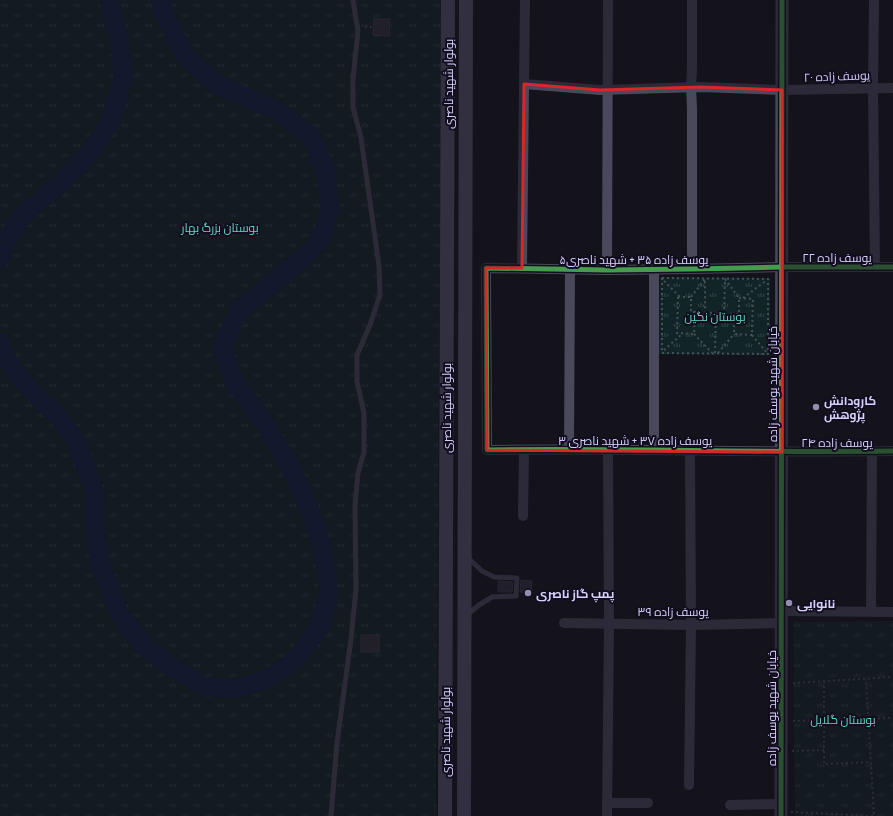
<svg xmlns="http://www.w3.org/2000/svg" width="893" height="816" font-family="'PT Sans Narrow',Cairo,sans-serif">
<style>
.park{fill:url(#park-tufts)}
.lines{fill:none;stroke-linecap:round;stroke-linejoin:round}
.river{stroke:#122240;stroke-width:19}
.building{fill:#32303d;stroke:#413c4e}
.path{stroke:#454e5b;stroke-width:2;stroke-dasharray:2 3;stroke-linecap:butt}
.service{stroke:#4a485b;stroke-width:5}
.minor{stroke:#4a485b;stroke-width:10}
.tertiary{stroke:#4a485b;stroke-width:13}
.secondary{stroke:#57546d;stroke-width:14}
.cycleway-casing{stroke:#120e1f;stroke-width:8}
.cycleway{stroke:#469c4c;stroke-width:5}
.marked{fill:none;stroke:#d62828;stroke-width:3;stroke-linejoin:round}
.poi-dot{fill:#938ead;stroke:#120e1f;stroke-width:1.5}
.labels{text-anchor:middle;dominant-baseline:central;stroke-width:4;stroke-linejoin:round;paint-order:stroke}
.street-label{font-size:12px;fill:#d7d0fb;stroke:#120e1f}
.park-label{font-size:12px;fill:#63d4be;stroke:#120e1f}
.poi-label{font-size:12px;font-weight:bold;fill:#d7d0fb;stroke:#120e1f;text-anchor:start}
</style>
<defs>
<pattern id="park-tufts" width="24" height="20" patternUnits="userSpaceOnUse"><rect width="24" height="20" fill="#122526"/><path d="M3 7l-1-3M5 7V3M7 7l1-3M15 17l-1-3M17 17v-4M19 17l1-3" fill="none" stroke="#344446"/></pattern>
</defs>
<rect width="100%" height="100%" fill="#14121b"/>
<!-- park -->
<g class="park">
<path d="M0,0h442l-6,804 2,12h-438z"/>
<path d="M660,277l110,1v77l-111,-1z"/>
<path d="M893,621v195h-98l-2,-194z"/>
</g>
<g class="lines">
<!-- river -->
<g class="river">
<path d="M0,259l7,-20 18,-26 35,-29 33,-35 19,-31 11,-42 -4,-36 -10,-40"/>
<path d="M0,343l6,16 28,35 25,23 17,25 19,50 -1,32 6,39 20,52 23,30 27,21 33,20 32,3 32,-10 28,-19 25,-33 9,-37 -7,-43 -13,-39 -19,-42 -29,-48 -27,-37 -12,-34 16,-35 38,-32 29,-23 18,-22 7,-28 -5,-38 -14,-33 -37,-27 -57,-24 -32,-29 -23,-46 -1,-10"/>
</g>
</g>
<!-- building -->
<g class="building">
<path d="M374,19h16l-1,17 -16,-1z"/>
<path d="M521,580l11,1 -1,12 -11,-1z"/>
<path d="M498,581l15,1 -1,10h-14z"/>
<rect x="361" y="635" width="18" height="17"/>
</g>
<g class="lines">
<!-- path -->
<g class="path">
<path d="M365,27h9"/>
<path d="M662,278l106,1v75l-106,-1z"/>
<path d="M664,281l16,16"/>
<path d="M678,297h13v15h4l-1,22 -17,-1z"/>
<path d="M691,297l14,-18v34"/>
<path d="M739,298l14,1 -1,36 -18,-1v-20h5z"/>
<path d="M743,298l24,-18"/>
<path d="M695,312l39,2"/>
<path d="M724,314l1,-35 14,19"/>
<path d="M694,334l18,19"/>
<path d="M752,335l16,19"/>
<path d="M664,350l18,-16"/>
<path d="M715,353l1,-40"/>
<path d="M718,353l16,-19"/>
<path d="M824,681v83l47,-2"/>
<path d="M793,683l100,-6"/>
<path d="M793,721l100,-3"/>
<path d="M792,751l32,-1"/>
<path d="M791,812l83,4 -8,-137"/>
</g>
<!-- service -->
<g class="service">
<path d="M467,615l12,-10 13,-8 24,-1 1,-18 -23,-1 -12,-6 -15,-14"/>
<path d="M331,816l6,-73 14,-104 5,-50 -1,-83 3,-33 6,-21v-39l-7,-31v-27l13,-30 10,-30 -1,-29 -6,-43 -12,-85 -8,-31v-28l5,-48 -5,-31"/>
</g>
<!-- minor -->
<g class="minor">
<path d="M874,0l-1,88 2,179"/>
<path d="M524,84l76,6 100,-3 82,3 111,-2"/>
<path d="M893,267h-111l-90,2 -85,1 -121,-2 1,182c136,-2 271,3 406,1"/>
<path d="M522,268l3,-268"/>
<path d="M692,269v-161l-1,-21 1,-19v-68"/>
<path d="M607,270l1,-270"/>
<path d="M569,449l1,-180"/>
<path d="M654,450v-180"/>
<path d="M523,516l1,-66"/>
<path d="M781,611l112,1"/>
<path d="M871,611l1,-160"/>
<path d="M564,623l127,2 90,-2"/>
<path d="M689,785l2,-160 -1,-175"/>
<path d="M607,803h41"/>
<path d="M730,805l51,-1"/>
<path d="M607,816l2,-192 -1,-174"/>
</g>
<!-- tertiary -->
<path class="tertiary" d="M781,816l1,-816"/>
<!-- secondary -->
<g class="secondary">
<path d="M445,816l3,-816"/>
<path d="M464,816l2,-816"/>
</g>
<defs>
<g id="cycleway">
<path d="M893,267h-111l-90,2 -85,1 -121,-2 1,182c136,-2 271,3 406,1"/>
<path d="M781,816l1,-816"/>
</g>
</defs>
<!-- cycleway casing -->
<use href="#cycleway" class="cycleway-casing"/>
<!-- cycleway -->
<use href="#cycleway" class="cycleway"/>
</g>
<!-- marked area -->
<path d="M0 0H893V816H0ZM524,84l76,6 100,-3 82,3v362l-295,-2 -1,-182h36z" fill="#14121b" fill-opacity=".55" fill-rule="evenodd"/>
<path class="marked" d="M524,84l76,6 100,-3 82,3v362l-295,-2 -1,-182h36z"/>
<!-- markers -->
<g class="poi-dot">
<circle cx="816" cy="407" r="4"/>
<circle cx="528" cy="593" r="4"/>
<circle cx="789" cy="603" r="4"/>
</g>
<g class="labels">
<!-- street labels -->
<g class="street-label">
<text transform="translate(837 76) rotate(-2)">یوسف زاده ۲۰</text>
<text transform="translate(448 84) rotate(-90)">بولوار شهید ناصری</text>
<text x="837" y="257">یوسف زاده ۲۲</text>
<text x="634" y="259">یوسف زاده ۳۵ + شهید ناصری۵</text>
<text transform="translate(772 384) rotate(-90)">خیابان شهید یوسف زاده</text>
<text transform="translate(446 408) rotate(-90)">بولوار شهید ناصری</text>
<text x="635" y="440">یوسف زاده ۳۷ + شهید ناصری ۳</text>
<text x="837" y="442">یوسف زاده ۲۴</text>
<text x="673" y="611">یوسف زاده ۳۹</text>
<text transform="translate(771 708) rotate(-90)">خیابان شهید یوسف زاده</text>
<text transform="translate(445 732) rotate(-90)">بولوار شهید ناصری</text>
</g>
<!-- park labels -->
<g class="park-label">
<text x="220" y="227">بوستان بزرگ بهار</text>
<text x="715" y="316">بوستان نگین</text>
<text x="843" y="719">بوستان گلایل</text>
</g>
<!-- poi labels -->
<g class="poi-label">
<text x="824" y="400">کارودانش<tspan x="824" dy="14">پژوهش</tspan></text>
<text x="536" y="593">پمپ گاز ناصری</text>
<text x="797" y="603">نانوایی</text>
</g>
</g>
</svg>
